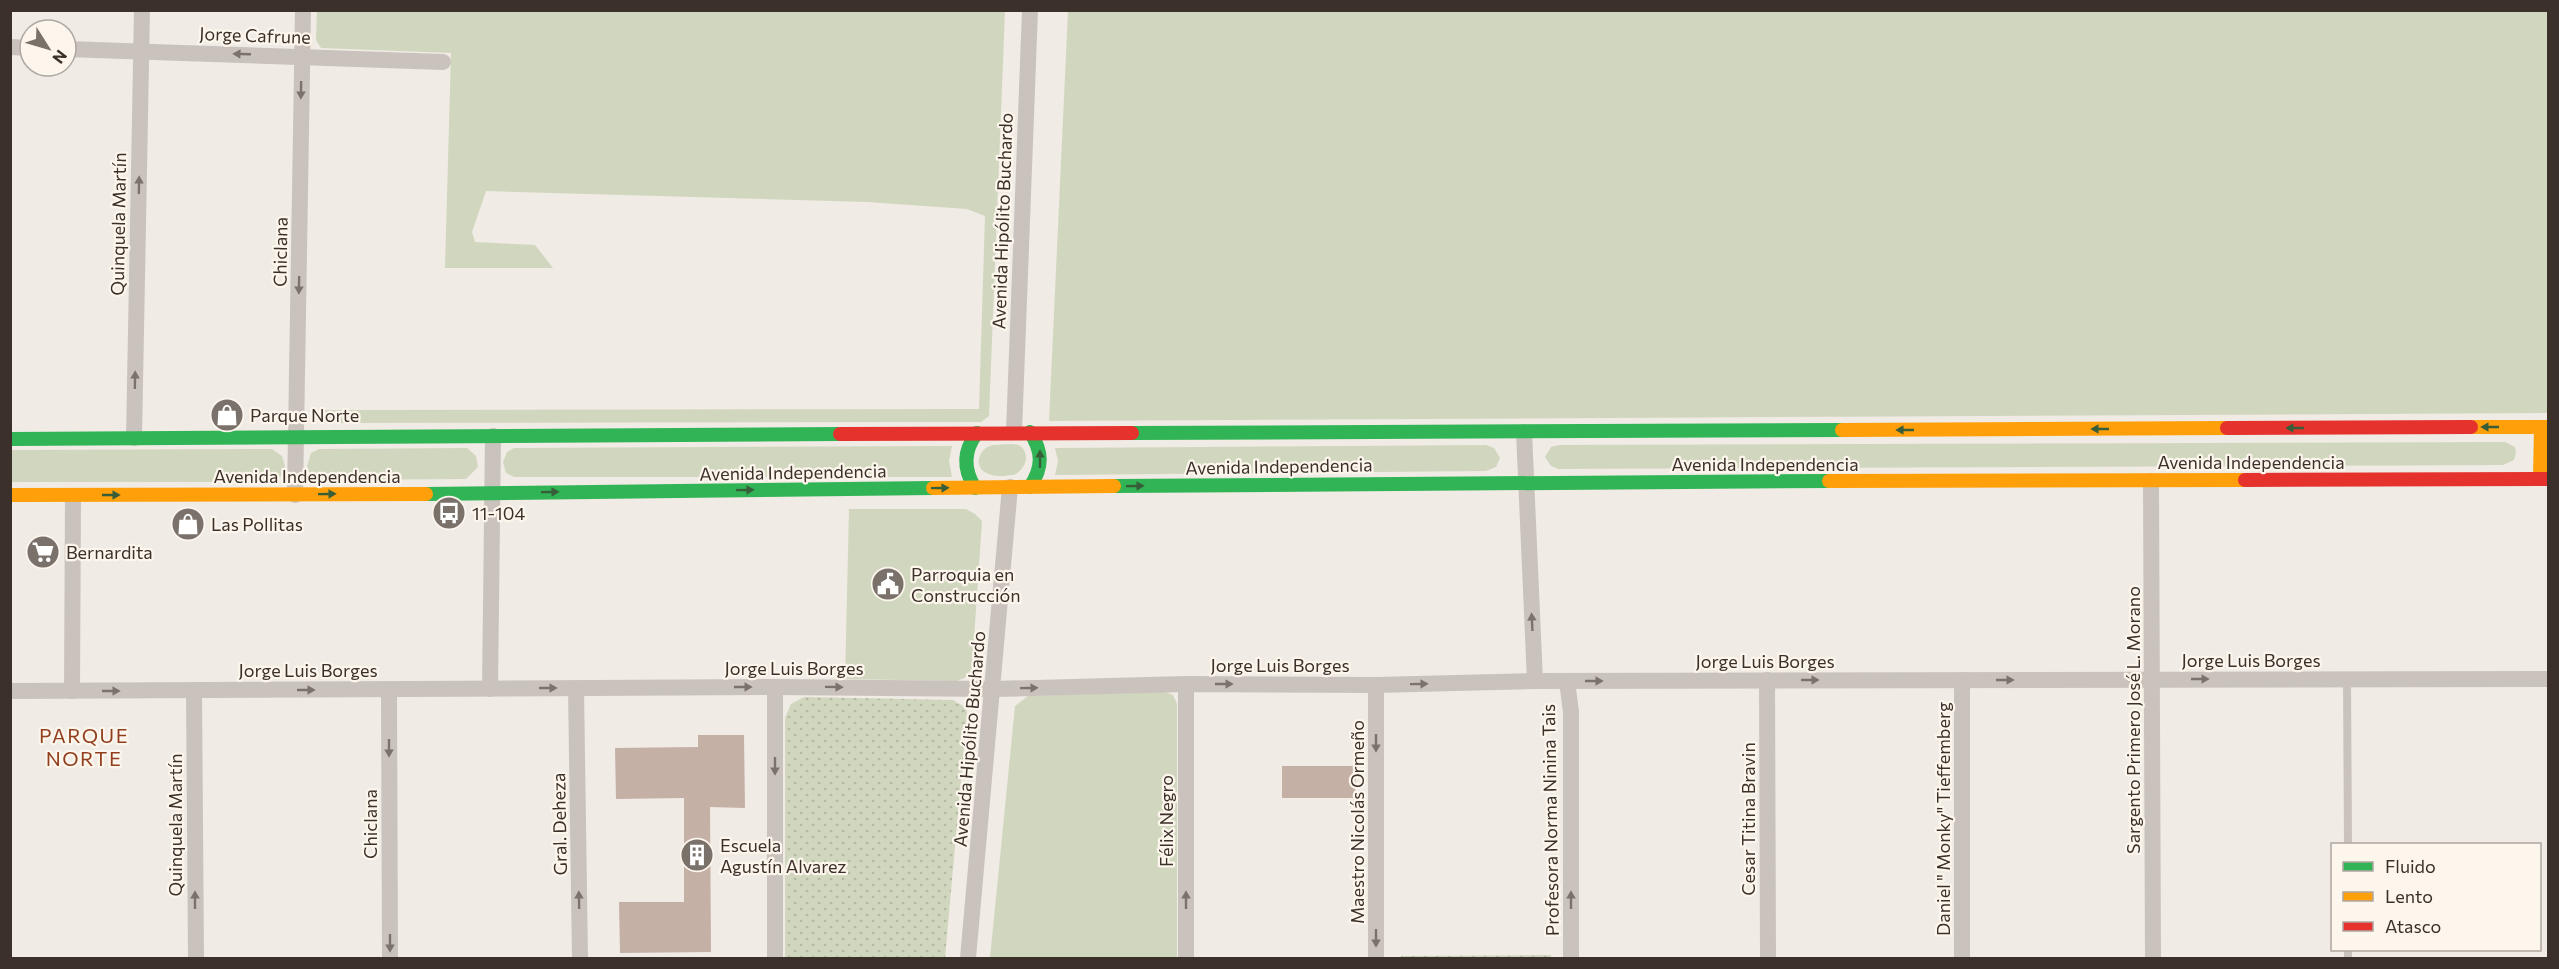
<svg xmlns="http://www.w3.org/2000/svg" width="2559" height="969" font-family="Commissioner,sans-serif">
<style>
.grass{fill:#d1d7be}
.park{fill:url(#park-dots)}
.building{fill:#c5b0a6}
.lines{fill:none;stroke-linecap:round;stroke-linejoin:round}
.lane{stroke:#cac3bd;stroke-width:8}
.street{stroke:#cac3bd;stroke-width:16}
.fast{stroke:#30b455;stroke-width:14}
.slow{stroke:#ff9f0a;stroke-width:14}
.jam{stroke:#e5322d;stroke-width:14}
.oneway{fill:#7c726c}
.oneway2{fill:#385e39}
.labels{text-anchor:middle;dominant-baseline:central;stroke-width:4.5;stroke-linejoin:round;paint-order:stroke}
.street-label{font-size:18px;fill:#3c302a;stroke:#fcf6ed}
.poi-label{font-size:18px;fill:#3c302a;stroke:#fcf6ed;text-anchor:start}
.neighbourhood-label{font-size:20px;letter-spacing:1.5px;fill:#913e1d;stroke:#fcf6ed}
</style>
<defs>
<pattern id="park-dots" width="8" height="8" patternUnits="userSpaceOnUse" patternTransform="scale(1.5)"><rect width="8" height="8" fill="#d1d7be"/><path d="M2 2h.1M6 6h.1" fill="none" stroke="#b4b9a3" stroke-width="1.8" stroke-linecap="round"/></pattern>
</defs>
<rect width="100%" height="100%" fill="#f0ebe5"/>
<!-- grass -->
<g class="grass">
<path d="M317,10l688,1 -16,405 -8,6 -658,1v-13l656,-1 6,-193 -18,-7 -100,-7 -381,-11 -14,41 3,10 60,3 18,23h-108l6,-215 -130,-5 -5,-8z"/>
<path d="M1068,11h1480v402l-1499,8z"/>
<path d="M2505,442l10,5 1,6 -2,7 -11,5 -944,4 -8,-3 -6,-9 6,-10 8,-2z"/>
<path d="M993,445c7,0 21,-3 27,1 12,8 4,27 -8,29 -7,1 -17,2 -23,-1 -17,-5 -11,-26 4,-29z"/>
<path d="M1486,445l8,3 6,10 -4,9 -10,4 -431,4 3,-14 -3,-13z"/>
<path d="M952,446l-3,15 3,16h-438l-8,-4 -3,-11 4,-10 7,-4z"/>
<path d="M467,448l9,8 2,11 -12,12 -148,1 -8,-4 -3,-10 4,-13 8,-4z"/>
<path d="M272,449l10,7 3,10 -4,10 -9,6h-261l-1,-32z"/>
<path d="M849,509h117l9,5 7,7 -10,147 -6,9 -9,4 -112,-2z"/>
<path d="M1165,692l8,3 4,9v254h-187l25,-252 13,-10z"/>
</g>
<!-- park -->
<g class="park">
<path d="M804,697l149,3 13,8 1,5 -22,245h-160v-240l6,-14z"/>
<path d="M1551,955v3h-150v-2z"/>
</g>
<!-- building -->
<g class="building">
<path d="M698,735h46l1,73 -35,-1 1,145 -91,1 -1,-51h65v-104l-68,1 -1,-51 83,-1z"/>
<path d="M1282,766h74l-1,32h-73z"/>
</g>
<g class="lines">
<!-- lane -->
<g class="lane">
<path d="M2347,680l1,164"/>
<path d="M2348,950v8"/>
</g>
<!-- street -->
<g class="street">
<path d="M10,47l20,1"/>
<path d="M66,49l377,13"/>
<path d="M1014,432l16,-422"/>
<path d="M1524,432l11,249"/>
<path d="M134,438l8,-428"/>
<path d="M2151,481l2,477"/>
<path d="M295,495l8,-485"/>
<path d="M1767,680l1,278"/>
<path d="M1567,681l4,31v246"/>
<path d="M1186,684v274"/>
<path d="M1376,685v273"/>
<path d="M576,688l4,270"/>
<path d="M490,689l3,-253"/>
<path d="M194,690l2,268"/>
<path d="M389,690l1,268"/>
<path d="M10,691l765,-4 219,2 192,-5 190,1 159,-4 1013,-2"/>
<path d="M72,691l1,-195"/>
<path d="M775,958v-271"/>
<path d="M968,958l42,-471"/>
<path d="M1962,958v-278"/>
</g>
<!-- fast -->
<g class="fast">
<path d="M1030,432c13,20 13,35 0,55"/>
<path d="M1132,433l710,-3"/>
<path d="M10,439l830,-5"/>
<path d="M1114,486l715,-5"/>
<path d="M975,488c-12,-19 -12,-37 2,-55"/>
<path d="M426,494l507,-6"/>
</g>
<!-- slow -->
<g class="slow">
<path d="M2471,427h77"/>
<path d="M1842,430l385,-2"/>
<path d="M2540,479l1,-52"/>
<path d="M1829,481l416,-1"/>
<path d="M933,488l181,-2"/>
<path d="M10,495l416,-1"/>
</g>
<!-- jam -->
<g class="jam">
<path d="M2227,428l244,-1"/>
<path d="M840,434l292,-1"/>
<path d="M2245,480l303,-1"/>
</g>
</g>
<!-- one-way arrows -->
<defs><path id="oneway-solid" d="M-6-.8H1V-3.2L6.5 0L1 3.2V.8H-6Z" transform="scale(1.5)"/></defs>
<g class="oneway">
<use href="#oneway-solid" transform="translate(242 54) rotate(-178)"/>
<use href="#oneway-solid" transform="translate(301 90) rotate(91)"/>
<use href="#oneway-solid" transform="translate(139 185) rotate(-89)"/>
<use href="#oneway-solid" transform="translate(299 285) rotate(91)"/>
<use href="#oneway-solid" transform="translate(135 380) rotate(-89)"/>
<use href="#oneway-solid" transform="translate(1532 622) rotate(-93)"/>
<use href="#oneway-solid" transform="translate(2200 679)"/>
<use href="#oneway-solid" transform="translate(1810 680)"/>
<use href="#oneway-solid" transform="translate(2005 680)"/>
<use href="#oneway-solid" transform="translate(1594 681)"/>
<use href="#oneway-solid" transform="translate(1224 684)"/>
<use href="#oneway-solid" transform="translate(1419 684) rotate(-1)"/>
<use href="#oneway-solid" transform="translate(743 687)"/>
<use href="#oneway-solid" transform="translate(834 687) rotate(1)"/>
<use href="#oneway-solid" transform="translate(548 688)"/>
<use href="#oneway-solid" transform="translate(1029 688) rotate(-1)"/>
<use href="#oneway-solid" transform="translate(306 690)"/>
<use href="#oneway-solid" transform="translate(111 691)"/>
<use href="#oneway-solid" transform="translate(1376 743) rotate(90)"/>
<use href="#oneway-solid" transform="translate(389 748) rotate(90)"/>
<use href="#oneway-solid" transform="translate(775 766) rotate(90)"/>
<use href="#oneway-solid" transform="translate(195 900) rotate(-90)"/>
<use href="#oneway-solid" transform="translate(579 900) rotate(-91)"/>
<use href="#oneway-solid" transform="translate(1186 900) rotate(-90)"/>
<use href="#oneway-solid" transform="translate(1571 900) rotate(-90)"/>
<use href="#oneway-solid" transform="translate(1376 938) rotate(90)"/>
<use href="#oneway-solid" transform="translate(390 943) rotate(90)"/>
</g>
<g class="oneway2">
<use href="#oneway-solid" transform="translate(2490 427) rotate(180)"/>
<use href="#oneway-solid" transform="translate(2295 428) rotate(180)"/>
<use href="#oneway-solid" transform="translate(2100 429) rotate(180)"/>
<use href="#oneway-solid" transform="translate(1905 430) rotate(180)"/>
<use href="#oneway-solid" transform="translate(1040 459) rotate(-90)"/>
<use href="#oneway-solid" transform="translate(1135 486) rotate(-1)"/>
<use href="#oneway-solid" transform="translate(940 488) rotate(-1)"/>
<use href="#oneway-solid" transform="translate(745 490) rotate(-1)"/>
<use href="#oneway-solid" transform="translate(550 492) rotate(-1)"/>
<use href="#oneway-solid" transform="translate(327 494) rotate(-1)"/>
<use href="#oneway-solid" transform="translate(111 495)"/>
</g>
<!-- icons -->
<defs>
<symbol id="shop-disc" viewBox="-11 -11 22 22"><circle r="9.5" fill="#7b716b" stroke="#fcf6ed"/><path d="M-5-2.5h2.3a2.7 3.5 0 0 1 5.4 0H5L5.5 6h-11ZM-1.5-2.5h3a1.5 2.3 0 0 0-3 0Z" fill="#fff"/></symbol>
<symbol id="bus-disc" viewBox="-11 -11 22 22"><circle r="9.5" fill="#7b716b" stroke="#fcf6ed"/><path d="M-5-6H5V4H4V6H2V4H-2V6H-4V4H-5ZM-3.5-4V0h7V-4ZM-3.5 1.2v1.5H-2V1.2ZM2 1.2v1.5H3.5V1.2Z" fill="#fff"/></symbol>
<symbol id="supermarket-disc" viewBox="-11 -11 22 22"><circle r="9.5" fill="#7b716b" stroke="#fcf6ed"/><path d="M-6-5.5h2.5l.6 2H6L4.5 2H-2.5L-4.4-4H-6ZM-1.5 3.2a1.3 1.3 0 1 0 .1 0ZM3 3.2a1.3 1.3 0 1 0 .1 0Z" fill="#fff"/></symbol>
<symbol id="civic-disc" viewBox="-11 -11 22 22"><circle r="9.5" fill="#7b716b" stroke="#fcf6ed"/><path d="M-.6-6.5H3V-4.5H.6V-3L4-1V1h2V6H-6V1h2V-1L-.6-3ZM-1.2 2.5V6h2.4V2.5Z" fill="#fff"/></symbol>
<symbol id="building-disc" viewBox="-11 -11 22 22"><circle r="9.5" fill="#7b716b" stroke="#fcf6ed"/><path d="M-4-6H4V6H1V3H-1V6H-4ZM-2.5-4.3h1.7v1.8h-1.7ZM.8-4.3h1.7v1.8H.8ZM-2.5-1h1.7V.8h-1.7ZM.8-1h1.7V.8H.8Z" fill="#fff"/></symbol>
</defs>
<g fill-rule="evenodd">
<use href="#shop-disc" x="208" y="396" width="38" height="38"/>
<use href="#bus-disc" x="430" y="494" width="38" height="38"/>
<use href="#shop-disc" x="169" y="505" width="38" height="38"/>
<use href="#supermarket-disc" x="24" y="533" width="38" height="38"/>
<use href="#civic-disc" x="869" y="565" width="38" height="38"/>
<use href="#building-disc" x="678" y="836" width="38" height="38"/>
</g>
<g class="labels">
<!-- street labels -->
<g class="street-label">
<text transform="translate(255 35) rotate(2)">Jorge Cafrune</text>
<text transform="translate(1002 221) rotate(-88)">Avenida Hipólito Buchardo</text>
<text transform="translate(118 224) rotate(-89)">Quinquela Martín</text>
<text transform="translate(280 252) rotate(-89)">Chiclana</text>
<text x="2251" y="462">Avenida Independencia</text>
<text x="1765" y="464">Avenida Independencia</text>
<text transform="translate(1279 466) rotate(-1)">Avenida Independencia</text>
<text transform="translate(793 472) rotate(-1)">Avenida Independencia</text>
<text x="307" y="476">Avenida Independencia</text>
<text x="2251" y="660">Jorge Luis Borges</text>
<text x="1765" y="661">Jorge Luis Borges</text>
<text x="1280" y="665">Jorge Luis Borges</text>
<text x="794" y="668">Jorge Luis Borges</text>
<text x="308" y="670">Jorge Luis Borges</text>
<text transform="translate(2133 720) rotate(-90)">Sargento Primero José L. Morano</text>
<text transform="translate(969 739) rotate(-85)">Avenida Hipólito Buchardo</text>
<text transform="translate(1748 819) rotate(-90)">Cesar Titina Bravin</text>
<text transform="translate(1943 819) rotate(-90)">Daniel " Monky" Tieffemberg</text>
<text transform="translate(1550 820) rotate(-91)">Profesora Norma Ninina Tais</text>
<text transform="translate(1166 821) rotate(-90)">Félix Negro</text>
<text transform="translate(1357 822) rotate(-90)">Maestro Nicolás Ormeño</text>
<text transform="translate(370 824) rotate(-90)">Chiclana</text>
<text transform="translate(559 824) rotate(-91)">Gral. Deheza</text>
<text transform="translate(175 825) rotate(-90)">Quinquela Martín</text>
</g>
<!-- poi labels -->
<g class="poi-label">
<text x="250" y="415">Parque Norte</text>
<text x="472" y="513">11-104</text>
<text x="211" y="524">Las Pollitas</text>
<text x="66" y="552">Bernardita</text>
<text x="911" y="574">Parroquia en<tspan x="911" dy="21">Construcción</tspan></text>
<text x="720" y="845">Escuela<tspan x="720" dy="21">Agustín Alvarez</tspan></text>
</g>
<!-- neighbourhood labels -->
<g class="neighbourhood-label">
<text x="84" y="735">PARQUE<tspan x="84" dy="23">NORTE</tspan></text>
</g>
</g>
<!-- border -->
<rect width="2559" height="969" fill="none" stroke="#3c302a" stroke-width="24"/>
<!-- legend -->
<rect x="2331" y="843" width="210" height="108" fill="#fcf6ed" stroke="#afa79f" stroke-width="1.5"/>
<rect x="2343" y="862" width="30" height="9" fill="#30b455" stroke="#afa79f" stroke-width="1.5"/>
<text x="2385" y="873" font-size="18" fill="#3c302a">Fluido</text>
<rect x="2343" y="892" width="30" height="9" fill="#ff9f0a" stroke="#afa79f" stroke-width="1.5"/>
<text x="2385" y="903" font-size="18" fill="#3c302a">Lento</text>
<rect x="2343" y="922" width="30" height="9" fill="#e5322d" stroke="#afa79f" stroke-width="1.5"/>
<text x="2385" y="933" font-size="18" fill="#3c302a">Atasco</text>
<!-- north arrow -->
<g transform="translate(48 48) rotate(127)"><circle r="28" fill="#fcf6ed" stroke="#afa79f" stroke-width="1.5"/>
<path d="M0-4.5L10 22L0 15L-10 22Z" fill="#7b716b"/>
<text y="-9" font-size="16" font-weight="bold" text-anchor="middle" fill="#3c302a">N</text>
</g>
</svg>
